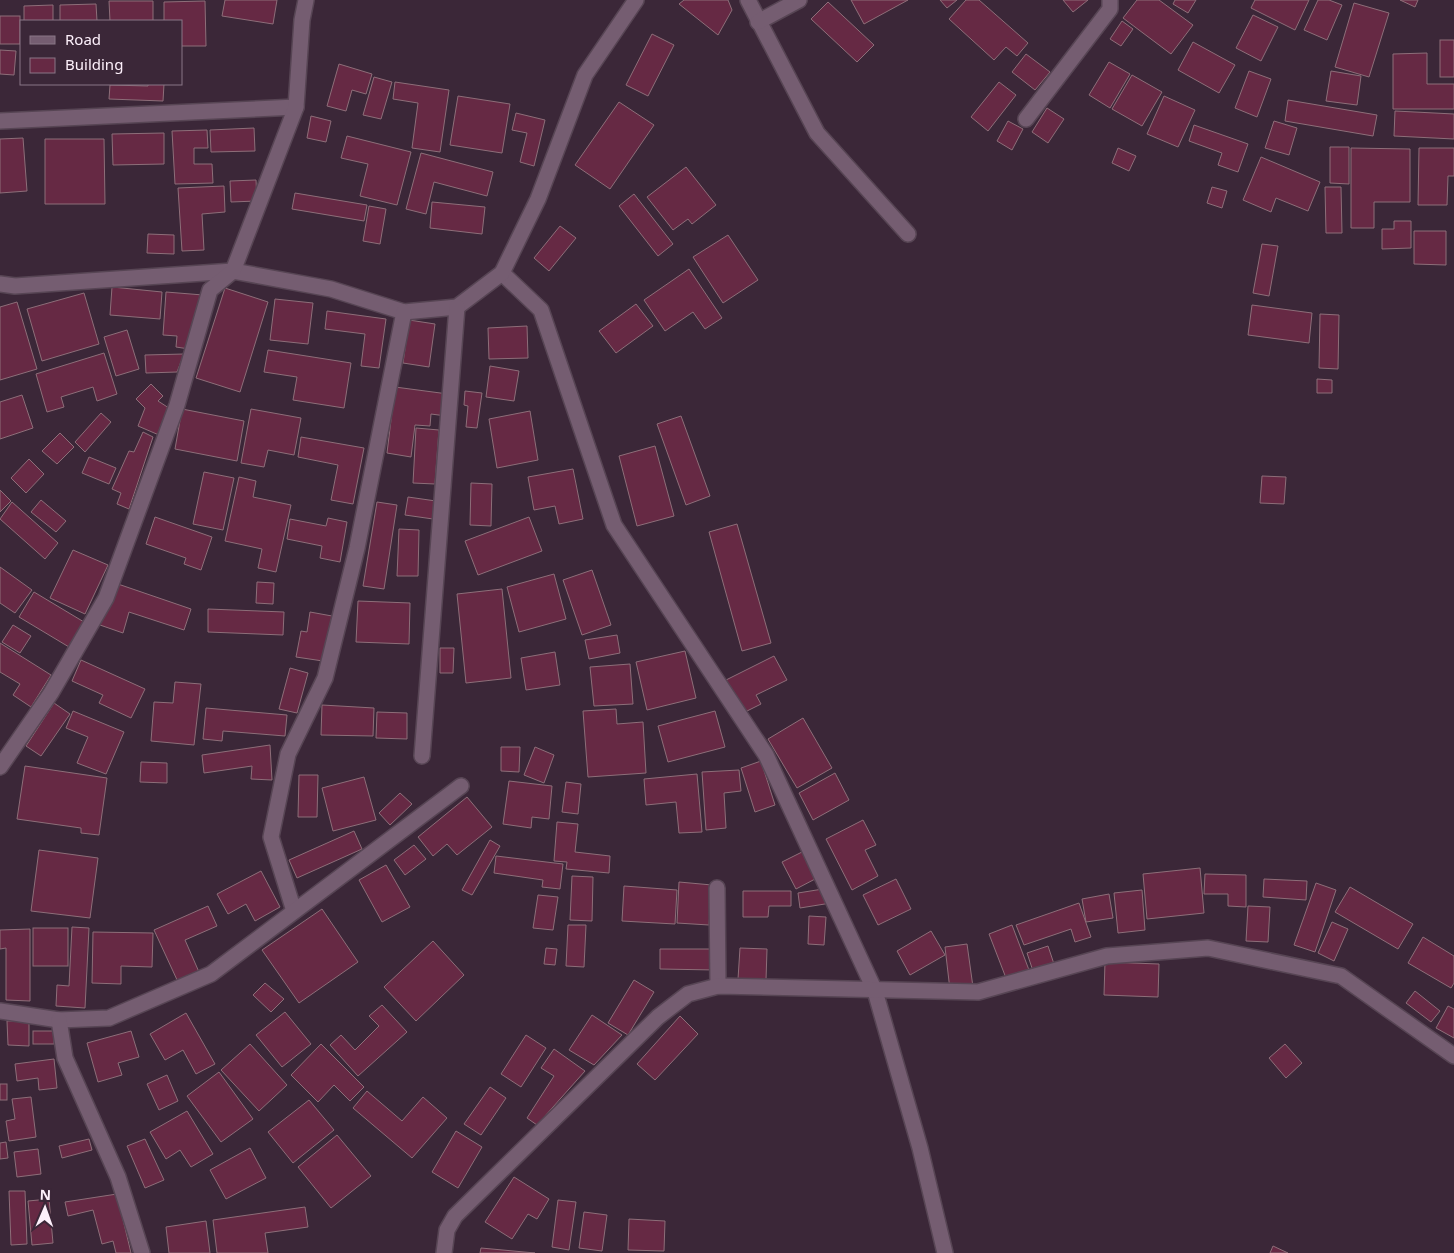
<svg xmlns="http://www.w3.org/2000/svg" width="1454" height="1253" font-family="'Noto Sans',sans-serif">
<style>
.building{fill:#662944;stroke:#8d6e79}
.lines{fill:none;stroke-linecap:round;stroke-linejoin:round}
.minor-casing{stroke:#574554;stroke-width:18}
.minor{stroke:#755d71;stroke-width:15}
</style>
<rect width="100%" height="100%" fill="#3b2738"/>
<!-- building -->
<g class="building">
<path d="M225,0h52l-4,24 -51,-8z"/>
<path d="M684,0h44l4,10 -14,25 -39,-31z"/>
<path d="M851,0h57l-44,24z"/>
<path d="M940,0h17l-10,8z"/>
<path d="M966,0h13l49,43 -11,13 -11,-9 -12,13 -45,-41z"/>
<path d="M1063,0h25l-15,12z"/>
<path d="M1137,0h22l34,25 -22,29 -48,-36z"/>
<path d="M1175,0h21l-8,13 -15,-9z"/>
<path d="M1255,0h54l-14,30 -44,-22z"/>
<path d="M1318,0h11l13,5 -15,35 -23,-10z"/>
<path d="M1400,0h18l-3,7z"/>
<path d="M109,1h44v20h-43z"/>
<path d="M205,1l1,45h-25v-25h-17v-19z"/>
<path d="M828,2l46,43 -17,17 -46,-43z"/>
<path d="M1354,3l35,10 -20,64 -34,-10z"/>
<path d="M96,4l1,17h-37v-16z"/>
<path d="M53,5v16h-29v-15z"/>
<path d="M1253,15l25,12 -17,34 -25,-13z"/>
<rect x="0" y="16" width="20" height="28"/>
<path d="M1122,21l11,8 -12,17 -11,-7z"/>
<path d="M652,34l22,11 -26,51 -22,-11z"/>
<rect x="1440" y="40" width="14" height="37"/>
<path d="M1193,42l42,23 -16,28 -41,-23z"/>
<path d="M0,50l16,1 -2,24 -14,-1z"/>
<path d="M1427,53v31h27v25h-61v-55z"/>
<path d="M1026,54l24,18 -15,18 -23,-18z"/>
<path d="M1109,62l21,12 -20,34 -21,-13z"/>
<path d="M339,64l33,10 -6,20 -14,-4 -6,21 -19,-5z"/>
<path d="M1249,71l22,8 -14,38 -22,-9z"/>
<path d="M1331,71l30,5 -4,29 -31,-4z"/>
<path d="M1132,75l30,17 -20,34 -30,-17z"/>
<path d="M374,77l18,5 -11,37 -18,-4z"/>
<path d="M395,82l54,8 -9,62 -28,-4 6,-45 -25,-4z"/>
<path d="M999,82l17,13 -28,36 -17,-14z"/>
<path d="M148,84h16l-1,17 -54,-2 1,-14 38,1z"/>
<path d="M458,96l52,8 -8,49 -52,-8z"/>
<path d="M1164,96l31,14 -17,37 -31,-13z"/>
<path d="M1288,100l89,15 -4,21 -88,-15z"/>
<path d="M619,102l35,23 -44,64 -35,-24z"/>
<path d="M1047,108l17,11 -16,24 -16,-11z"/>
<path d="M1395,111l59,3v25l-60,-3z"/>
<path d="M516,113l29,7 -11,46 -14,-4 7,-29 -15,-3z"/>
<path d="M311,116l20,5 -5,21 -19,-4z"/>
<path d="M1008,121l15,8 -11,21 -15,-9z"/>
<path d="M1274,121l23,7 -8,27 -24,-7z"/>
<path d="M1194,125l54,19 -10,28 -20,-7 4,-12 -33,-12z"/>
<path d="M254,128l1,23 -44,1 -1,-22z"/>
<path d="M207,130l1,18h-14v16h18l1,19 -38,1 -3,-53z"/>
<path d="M164,133v31l-51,1 -1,-31z"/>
<path d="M347,136l64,16 -14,53 -37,-9 8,-32 -27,-6z"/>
<path d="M23,138l4,53 -27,2v-54z"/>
<path d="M45,139h59l1,65h-60z"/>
<path d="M1330,147h19v37l-19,-1z"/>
<path d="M1118,148l18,8 -7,15 -17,-8z"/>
<path d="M1351,148l59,1v53h-36v26h-23z"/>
<path d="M1419,148h35v28h-6l-1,29h-29z"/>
<path d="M421,153l72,19 -6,24 -53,-14 -8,32 -20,-5z"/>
<path d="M1261,157l59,25 -12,29 -32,-13 -5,14 -28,-12z"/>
<path d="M686,167l30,38 -24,19 -4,-5 -15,11 -26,-33z"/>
<path d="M256,180l1,21 -26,1 -1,-21z"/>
<path d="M224,186l1,26 -23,2 2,36 -22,1 -4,-63z"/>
<path d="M1212,187l15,4 -5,17 -15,-5z"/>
<path d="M1325,187h16l1,46h-16z"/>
<path d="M295,193l72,12 -3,16 -72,-12z"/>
<path d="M634,194l39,50 -15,12 -39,-50z"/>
<path d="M432,202l53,5 -3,27 -52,-6z"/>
<path d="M369,206l17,3 -6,35 -17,-3z"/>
<path d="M1394,221h17v27l-29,1v-20h12z"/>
<path d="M560,226l16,12 -27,33 -15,-13z"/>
<path d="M1414,231h32v34l-32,-1z"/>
<path d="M148,234l26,1v19l-27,-1z"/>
<path d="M728,235l30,45 -35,23 -30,-46z"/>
<path d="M1262,244l16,2 -9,50 -16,-3z"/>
<path d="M689,269l33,49 -17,11 -12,-17 -28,19 -21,-31z"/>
<path d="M112,287l50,5 -2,27 -50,-4z"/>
<path d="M225,288l43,14 -28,90 -44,-14z"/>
<path d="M166,292l37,3 -14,54 -13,-2 1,-11 -14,-1z"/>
<path d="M84,293l15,51 -57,17 -15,-52z"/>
<path d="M275,299l38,4 -5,41 -38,-4z"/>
<path d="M17,302l20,67 -37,11v-73z"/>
<path d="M636,304l17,22 -37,27 -17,-22z"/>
<path d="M1252,305l60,8 -3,30 -61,-8z"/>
<path d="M327,311l59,8 -7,49 -18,-2 4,-32 -40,-5z"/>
<path d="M1320,314l19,1 -1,54 -19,-1z"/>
<path d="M409,320l26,4 -6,43 -26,-4z"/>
<path d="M527,326l1,32 -39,1 -1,-31z"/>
<path d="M127,330l12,39 -23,7 -12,-39z"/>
<path d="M268,350l83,13 -7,45 -51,-8 4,-23 -33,-5z"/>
<path d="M104,353l13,41 -20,7 -4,-14 -32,10 3,10 -17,5 -11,-38z"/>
<path d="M184,354l-7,18 -31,1 -1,-18z"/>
<path d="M490,366l29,5 -5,30 -28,-4z"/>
<path d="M1317,379l15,1v13h-15z"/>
<path d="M151,384l12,12 -5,5 14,9 -13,25 -21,-9 7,-18 -9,-9z"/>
<path d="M395,387l53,7 -2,22 -15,-2 -1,12 -15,-1 -4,32 -24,-4z"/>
<path d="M465,391l17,2 -5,35 -11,-1 2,-21 -4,-1z"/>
<path d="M22,395l11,33 -33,11v-37z"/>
<path d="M182,409l62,12 -7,40 -62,-12z"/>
<path d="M251,409l50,9 -7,37 -26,-5 -4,17 -23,-4z"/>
<path d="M530,411l8,49 -41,8 -8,-49z"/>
<path d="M101,413l10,9 -26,30 -10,-10z"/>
<path d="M681,416l29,80 -24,9 -29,-81z"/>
<path d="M416,428l23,2 -4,54 -22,-1z"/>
<path d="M143,432l10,5 -24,72 -12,-5 4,-11 -9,-4 17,-38 5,1z"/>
<path d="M60,433l14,14 -17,17 -15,-13z"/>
<path d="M301,437l63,11 -11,56 -22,-4 7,-35 -40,-8z"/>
<path d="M655,446l19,70 -37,10 -18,-70z"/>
<path d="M89,457l27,11 -7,16 -27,-11z"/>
<path d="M29,459l15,15 -18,19 -15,-15z"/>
<path d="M573,469l10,50 -24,5 -4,-18 -21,4 -6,-33z"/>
<path d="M204,472l30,6 -11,52 -30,-6z"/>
<path d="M1262,476l24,1 -2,27 -24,-1z"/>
<path d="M239,477l17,4 -3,16 38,8 -15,67 -18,-4 4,-19 -37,-8z"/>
<path d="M471,483l21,1 -1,42 -21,-1z"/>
<path d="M0,490l11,11 -11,11z"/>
<path d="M408,497l28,4 -3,18 -28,-4z"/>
<path d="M41,500l25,21 -10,11 -25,-20z"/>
<path d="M12,502l46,41 -13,16 -45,-40z"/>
<path d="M377,502l20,3 -13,84 -21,-3z"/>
<path d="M155,517l57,20 -11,33 -17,-6 2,-6 -40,-14z"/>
<path d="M529,517l13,34 -64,24 -13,-34z"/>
<path d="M328,518l19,4 -7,40 -20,-4 2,-12 -35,-7 3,-20 36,7z"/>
<path d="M737,524l34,119 -29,8 -33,-119z"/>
<path d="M399,529l20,1 -1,46h-21z"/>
<path d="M73,550l35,15 -23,49 -35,-16z"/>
<path d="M0,567l32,23 -17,23 -15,-10z"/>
<path d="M592,570l19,55 -29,10 -19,-55z"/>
<path d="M554,574l12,45 -47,13 -12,-45z"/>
<path d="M257,582l17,1 -1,21 -17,-1z"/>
<path d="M115,583l76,26 -7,21 -55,-18 -6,21 -23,-8z"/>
<path d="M502,589l9,89 -45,5 -9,-89z"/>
<path d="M34,592l50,30 -15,25 -50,-30z"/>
<path d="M358,601l52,2 -1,41 -53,-2z"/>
<path d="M208,609l76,3 -1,23 -75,-3z"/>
<path d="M310,612l22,4 -9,45 -27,-4 5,-26 6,1z"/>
<path d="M13,625l18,11 -11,17 -18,-11z"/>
<path d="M617,635l3,18 -31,6 -4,-19z"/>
<path d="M0,643l51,32 -20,32 -18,-12 7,-11 -20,-12z"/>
<path d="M440,648h14l-1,25h-13z"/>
<path d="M685,651l11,47 -49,12 -11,-48z"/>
<path d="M555,652l5,33 -34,5 -5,-32z"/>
<path d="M774,656l13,24 -31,15 5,9 -18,9 -17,-33z"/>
<path d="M81,660l64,29 -14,29 -32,-15 4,-8 -31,-14z"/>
<path d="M630,664l3,40 -39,2 -4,-39z"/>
<path d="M290,668l18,5 -11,40 -18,-4z"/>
<path d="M175,682l26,2 -7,61 -43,-4 3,-39 19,1z"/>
<path d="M54,703l16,11 -29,42 -15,-10z"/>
<path d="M322,705l52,3 -1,28 -52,-1z"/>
<path d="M206,708l81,7 -2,21 -62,-5 -1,10 -19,-2z"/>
<path d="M616,709l1,15 26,-2 3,51 -58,4 -5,-66z"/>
<path d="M73,711l51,21 -18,42 -29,-11 11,-26 -22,-9z"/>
<path d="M715,711l10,36 -57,15 -10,-36z"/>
<path d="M377,712l30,1v26l-31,-1z"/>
<path d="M803,718l29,50 -35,20 -29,-49z"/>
<path d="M270,745l2,35 -21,-1 1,-13 -48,7 -2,-18z"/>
<path d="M501,747h19l-1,25 -18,-1z"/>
<path d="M535,747l19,8 -10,28 -20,-8z"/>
<path d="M761,761l14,44 -20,7 -14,-44z"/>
<path d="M141,762l26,1v20l-27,-1z"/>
<path d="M25,766l82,12 -8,57 -18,-2v-5l-64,-9z"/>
<path d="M739,770l2,21 -17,2 2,35 -20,2 -4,-58z"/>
<path d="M835,773l14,27 -36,20 -14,-27z"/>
<path d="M697,774l5,58 -23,1 -3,-31 -30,3 -2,-26z"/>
<path d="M299,775h19l-1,42h-19z"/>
<path d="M364,777l12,43 -43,11 -11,-43z"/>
<path d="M509,781l43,5 -3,33 -17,-2 -1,11 -28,-4z"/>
<path d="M566,782l15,2 -3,30 -16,-2z"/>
<path d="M400,793l12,11 -22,21 -11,-12z"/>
<path d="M467,797l25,30 -35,28 -10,-11 -14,12 -15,-19z"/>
<path d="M863,820l13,25 -11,5 13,26 -26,14 -26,-51z"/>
<path d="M557,822l21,2 -3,28 35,4 -1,17 -43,-4 1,-7 -13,-1z"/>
<path d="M354,831l8,18 -65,29 -8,-18z"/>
<path d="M490,840l10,6 -28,49 -10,-5z"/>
<path d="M414,845l12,14 -21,16 -11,-15z"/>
<path d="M39,850l59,8 -8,60 -59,-7z"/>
<path d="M804,851l13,27 -21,11 -14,-27z"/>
<path d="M496,856l67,8 -3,25 -18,-2 1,-7 -49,-7z"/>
<path d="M386,865l24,42 -28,15 -23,-42z"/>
<path d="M1200,868l4,45 -57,6 -4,-45z"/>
<path d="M261,871l19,36 -25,14 -9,-17 -18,10 -11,-20z"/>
<path d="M1205,874l41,1v32l-18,-1v-12h-24z"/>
<path d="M572,876l21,1 -1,44 -22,-1z"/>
<path d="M896,879l15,30 -33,16 -15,-30z"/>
<path d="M1264,879l43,2 -1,19 -43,-3z"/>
<path d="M679,882l33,3 -3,40 -32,-2z"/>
<path d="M1316,883l20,7 -21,62 -21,-7z"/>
<path d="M624,886l53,4 -2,34 -53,-3z"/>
<path d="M1350,887l63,37 -15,25 -63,-37z"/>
<path d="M829,888l2,15 -31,5 -2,-15z"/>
<path d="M1142,890l3,40 -27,3 -4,-40z"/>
<path d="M743,891h48v15h-22l-1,11h-25z"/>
<path d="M1109,894l4,24 -27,4 -4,-23z"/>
<path d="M538,895l20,2 -5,33 -20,-2z"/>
<path d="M1079,903l12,34 -16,5 -4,-13 -47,16 -8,-20z"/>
<path d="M208,906l9,20 -32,14 14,32 -21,10 -24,-52z"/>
<path d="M1248,906l22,1 -2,35 -22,-1z"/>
<path d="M322,909l36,53 -59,41 -37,-53z"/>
<path d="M809,916l17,1 -2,28 -16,-1z"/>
<path d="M1332,922l16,7 -14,32 -16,-8z"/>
<path d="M568,925h18l-2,42 -18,-1z"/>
<path d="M1012,925l17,45 -23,8 -17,-44z"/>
<path d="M72,927l17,1 -4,80 -29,-2 1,-21 12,1z"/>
<rect x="33" y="928" width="35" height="38"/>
<path d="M30,929v72l-24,-1v-52l-6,1v-19z"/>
<path d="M931,931l14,24 -35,20 -13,-24z"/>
<path d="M93,932l60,1 -1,34 -31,-1v18l-29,-1z"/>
<path d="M1423,937l31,19v27l-3,5 -43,-25z"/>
<path d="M433,941l31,34 -48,46 -32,-34z"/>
<path d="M967,944l6,43 -23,3 -5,-43z"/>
<path d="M1048,946l6,18 -21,7 -6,-18z"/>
<path d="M546,948l11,1 -2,16 -11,-1z"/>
<path d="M740,948l27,1 -1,31 -28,-1z"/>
<path d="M660,949h55v21l-55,-1z"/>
<path d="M1105,962l54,2 -1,33 -54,-2z"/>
<path d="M634,980l20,12 -26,43 -20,-12z"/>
<path d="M265,983l19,16 -13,13 -18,-17z"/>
<path d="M1415,991l25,20 -9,11 -25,-19z"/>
<path d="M382,1005l25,27 -49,44 -28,-31 11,-10 14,15 24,-24 -10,-10z"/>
<path d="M1448,1006l6,3v29l-18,-10z"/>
<path d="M285,1012l26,32 -29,23 -26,-32z"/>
<path d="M186,1013l29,51 -19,10 -13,-24 -18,10 -15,-26z"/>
<path d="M592,1015l30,20 -28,30 -25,-15z"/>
<path d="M680,1016l18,18 -43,46 -18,-16z"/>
<path d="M7,1021h22v25l-21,-1z"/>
<rect x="33" y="1031" width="21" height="13"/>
<path d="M131,1031l8,26 -21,6 4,12 -24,7 -11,-39z"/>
<path d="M526,1035l20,13 -25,39 -20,-13z"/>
<path d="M250,1044l37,41 -28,26 -38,-41z"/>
<path d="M321,1044l43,43 -14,14 -16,-16 -16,17 -27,-27z"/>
<path d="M1285,1044l17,19 -16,15 -17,-20z"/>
<path d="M554,1049l31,22 -48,54 -10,-7 27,-42 -13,-8z"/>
<path d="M54,1059l3,29 -18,2 -1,-12 -21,3 -2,-17z"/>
<path d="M219,1072l34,47 -32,23 -34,-46z"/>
<path d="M167,1075l11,26 -19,9 -12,-26z"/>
<rect x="0" y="1084" width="7" height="16"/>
<path d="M490,1087l16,11 -25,37 -17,-11z"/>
<path d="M367,1091l35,30 21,-24 24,21 -35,40 -59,-50z"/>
<path d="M31,1097l5,40 -27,4 -3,-20 9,-2 -3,-20z"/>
<path d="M309,1100l25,30 -41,33 -25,-31z"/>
<path d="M187,1111l26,43 -22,13 -11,-17 -14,9 -16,-27z"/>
<path d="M456,1131l26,16 -24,41 -26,-16z"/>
<path d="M337,1135l34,41 -40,32 -33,-41z"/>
<path d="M89,1139l3,11 -30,8 -3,-12z"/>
<path d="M145,1139l19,41 -19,8 -18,-42z"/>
<path d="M6,1142l2,16 -8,1v-16z"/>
<path d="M250,1148l16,30 -40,21 -16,-29z"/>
<path d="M38,1149l3,25 -24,3 -3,-25z"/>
<path d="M514,1177l35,22 -12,20 -9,-5 -16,25 -27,-17z"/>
<path d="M9,1191h16l2,53 -16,1z"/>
<path d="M117,1194l14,59h-15l-3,-12 -11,3 -9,-34 -25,6 -3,-14z"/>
<path d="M49,1199l4,44 -21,2 -4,-44z"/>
<path d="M558,1200l18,2 -7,48 -17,-3z"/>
<path d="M305,1207l3,20 -43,6 3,20h-51l-4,-33z"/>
<path d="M584,1212l23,3 -5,36 -23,-3z"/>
<path d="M629,1219l36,2 -1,30 -36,-1z"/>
<path d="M206,1221l4,32h-41l-3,-26z"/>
<path d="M1273,1246l15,7h-18z"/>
<path d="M481,1248l54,5h-55z"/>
</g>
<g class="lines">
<defs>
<g id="minor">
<path d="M748,0l69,133 91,101"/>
<path d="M758,22l41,-22"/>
<path d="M1026,119l84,-110v-9"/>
<path d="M0,121l296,-14"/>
<path d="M502,273l39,37 73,215 152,230 109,236 45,157 25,105"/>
<path d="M0,284l15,2 218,-15 98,18 73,23 53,-5 45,-34 36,-74 47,-124 51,-75"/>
<path d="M422,756l35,-449"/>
<path d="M0,767l51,-74 55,-95 71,-193 33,-115 23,-19 63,-164 6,-87 4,-20"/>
<path d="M717,888l1,98"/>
<path d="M294,911l-23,-74 17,-83 37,-76 32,-130 47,-236"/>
<path d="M0,1011l59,9 50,-2 102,-44 250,-188"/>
<path d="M59,1020l6,38 53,119 24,76"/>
<path d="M444,1253l3,-23 8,-14 203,-199 30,-23 30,-8 260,6 129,-36 101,-8 133,28 113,80"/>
</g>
</defs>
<!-- minor casing -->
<use href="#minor" class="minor-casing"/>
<!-- minor -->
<use href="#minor" class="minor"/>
</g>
<!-- legend -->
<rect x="20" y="20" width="162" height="65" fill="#3b2738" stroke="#897786"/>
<rect x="30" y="36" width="25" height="8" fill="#755d71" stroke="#897786"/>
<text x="65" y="45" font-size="15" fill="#fdf0fb">Road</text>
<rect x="30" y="58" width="25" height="15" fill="#662944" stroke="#897786"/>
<text x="65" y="70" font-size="15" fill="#fdf0fb">Building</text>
<!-- north arrow -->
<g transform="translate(45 1208) rotate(2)" stroke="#3b2738" stroke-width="4" paint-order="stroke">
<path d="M0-4L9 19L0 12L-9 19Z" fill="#fdf0fb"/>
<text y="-8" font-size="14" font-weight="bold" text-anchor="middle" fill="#fdf0fb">N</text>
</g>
</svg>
